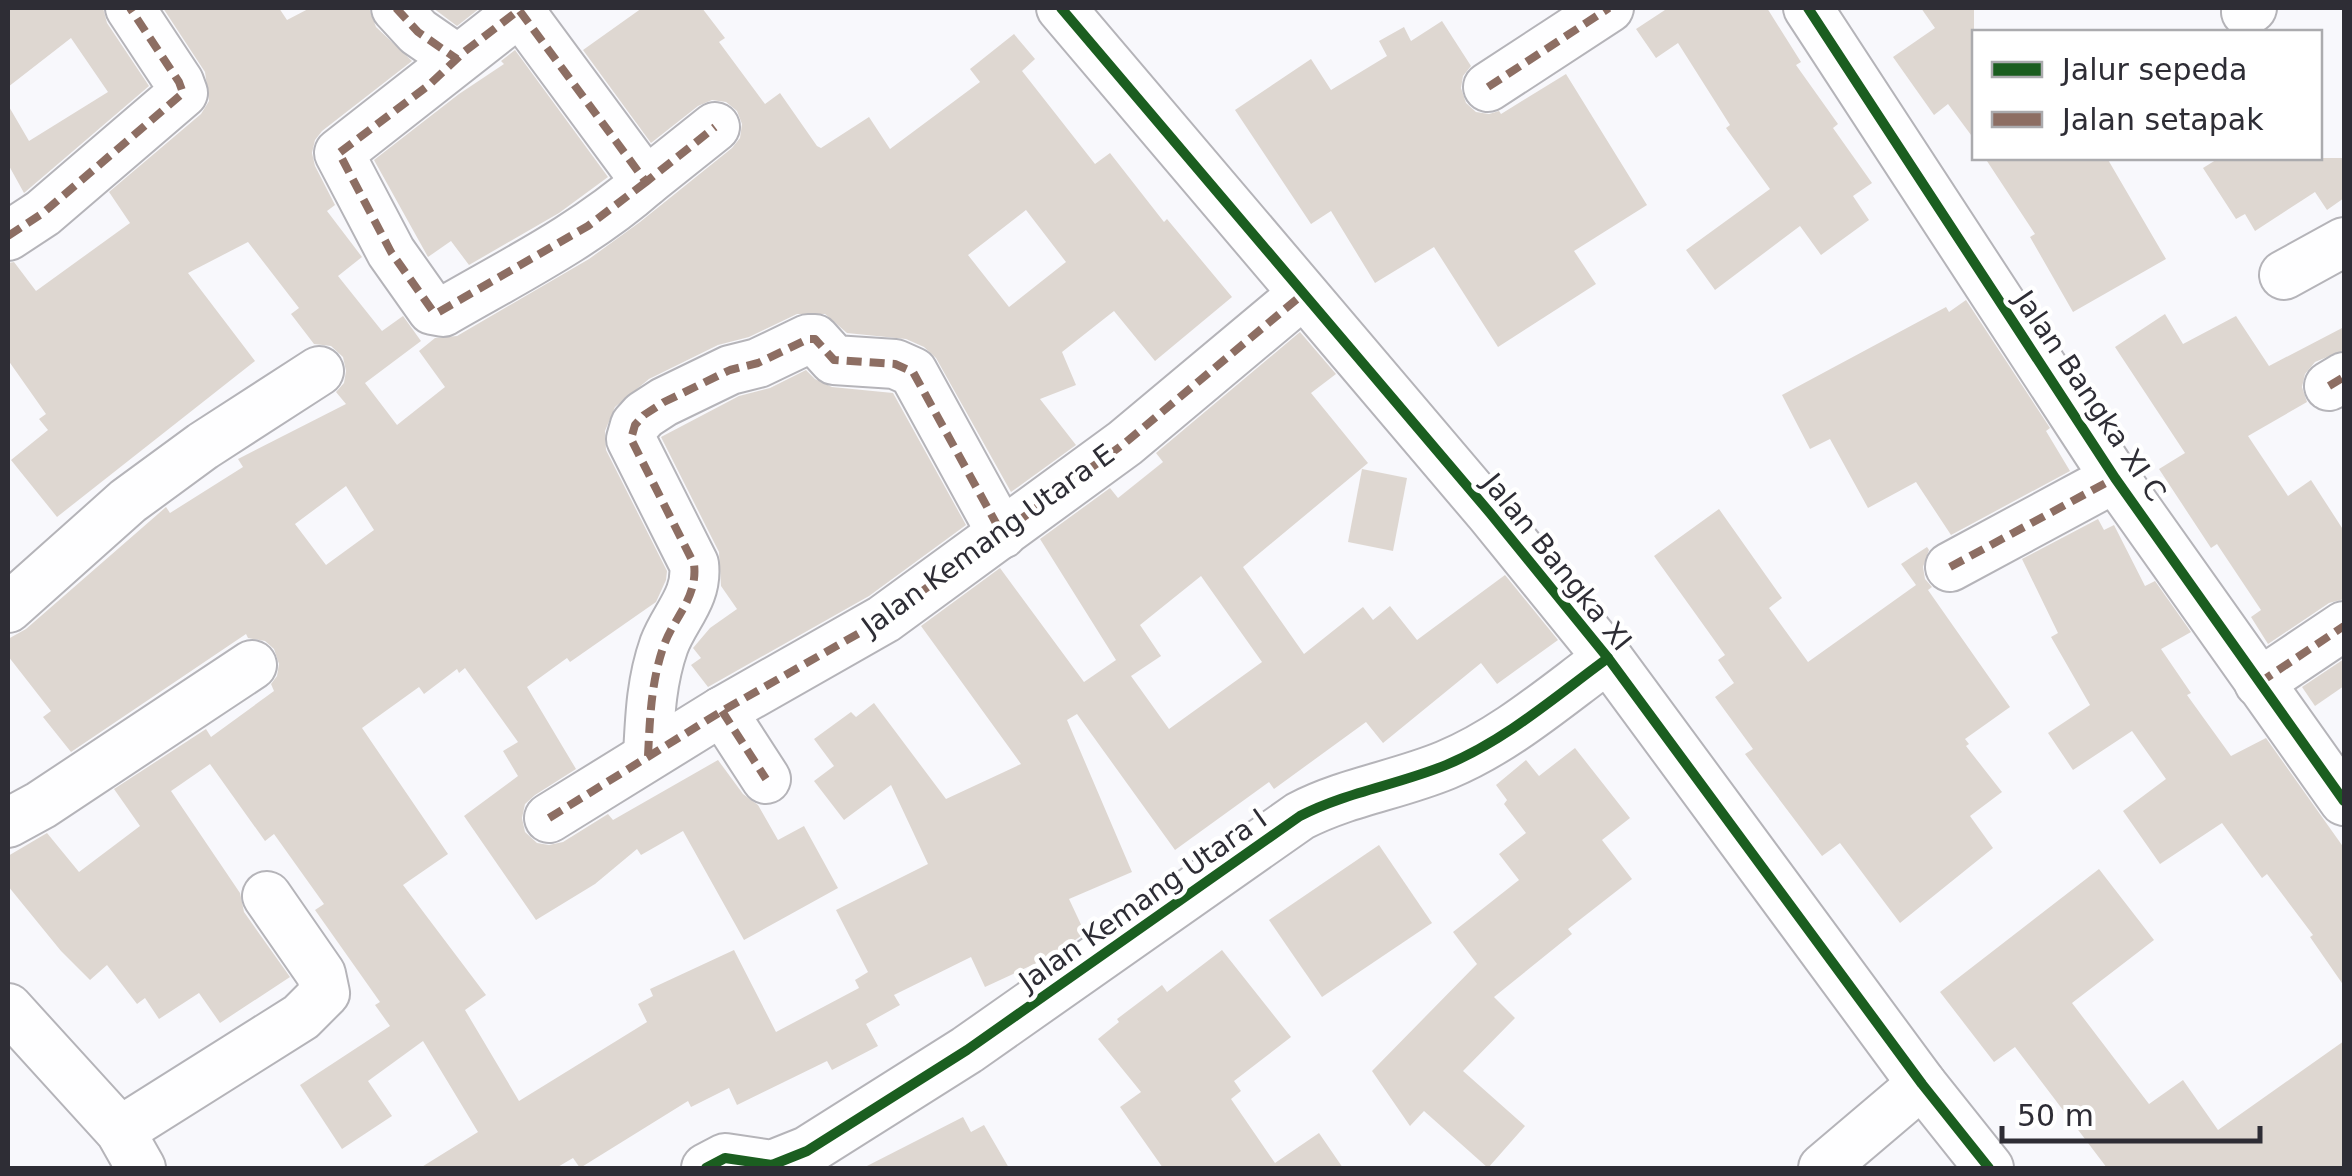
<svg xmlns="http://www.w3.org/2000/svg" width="2352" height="1176" font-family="'DejaVu Sans',sans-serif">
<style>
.building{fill:#ded7d1;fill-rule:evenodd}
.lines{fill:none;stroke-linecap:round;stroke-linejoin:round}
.minor-casing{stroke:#b5b4b9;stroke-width:52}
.minor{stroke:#fefeff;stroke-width:48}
.quiet{stroke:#8d6e63;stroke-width:8;stroke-dasharray:15 8;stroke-linecap:butt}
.cycleway-casing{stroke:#fff;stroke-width:16}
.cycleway{stroke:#1b5e20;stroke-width:10}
.labels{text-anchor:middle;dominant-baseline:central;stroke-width:9;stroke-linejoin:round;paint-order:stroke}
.street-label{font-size:28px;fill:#2e2d35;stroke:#fff}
</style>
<rect width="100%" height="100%" fill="#f8f8fc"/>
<!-- building -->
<g class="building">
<path d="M8,8h95l4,15 42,63 -125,107 -16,-29v-59l21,36 79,-49 -37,-54 -63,49z"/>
<path d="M163,8h116l8,12 23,-12h59l7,19 36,34 -90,70 -7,9 -3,13 3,13 20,39 -8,6 35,46 -24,19 44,55 21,-15 18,25 -56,42 32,42 48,-38 -26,-36 16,-13 22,-2 132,-77 51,-37 92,-74 8,-10 2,-14 -5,-13 -11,-9 -14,-2 -14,6 -47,37 -68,-93 59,-42h60l23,30 -6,4 46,62 15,-11 37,53 4,2 48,-31 21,32 90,-67 -10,-13 44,-35 21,25 -13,12 73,93 15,-11 54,69 3,-3 65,78 -77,64 -41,-50 -52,41 14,33 -36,14 36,46 -65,47 -75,-134 -12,-11 -18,-8 -59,-6 -22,-19h-28l-48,23 -31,8 -69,34 -34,28 -10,24 1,19 61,121 -1,9 -10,22 -86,60 -3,-4 -40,29 49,82 -41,26 -10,9 -3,14 3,14 12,11 12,2 14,-3 45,-28 5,6 105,-60 25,34 15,11 20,35 26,-14 34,62 -94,52 -61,-109 -42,24 -4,-6 -42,35 -59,36 -72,-104 54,-40 -15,-25 15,-9 -53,-74 -6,5 -2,-4 -33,25 -5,-7 -57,41 86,126 -45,31 83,110 -21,15 54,91 128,-79 -9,-18 15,-8 -3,-7 84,-39 42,82 83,-44 -4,-8 13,-8 -32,-62 92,-46 -37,-79 -47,35 -30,-39 20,-15 -20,-27 37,-27 5,5 18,-14 72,96 75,-35 -100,-138 79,-58 84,114 32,-22 -76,-121 70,-51 8,10 45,-36 -7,-9 144,-121 36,42 -25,19 57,70 -125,104 61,87 59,-47 10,13 17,-14 27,34 88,-65 53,65 -61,44 -16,-21 -98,80 -17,-21 -92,67 -5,-7 -94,68 -98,-136 -10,6 65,152 -63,27 16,34 -29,21 -71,33 -14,-30 -77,38 6,10 -34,19 12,22 -46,24 -5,-9 -90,44 -8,-17 -38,19 -3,-6 -108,67 -7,-10 -17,10h-136l58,-36 -55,-91 -55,40 24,35 -50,33 -42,-64 90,-59 -15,-21 5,-3 -65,-92 9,-6 -50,-70 -9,7 -55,-77 -39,27 69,102 4,19 46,65 -70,46 -21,-30 -40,26 -14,-21 -8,6 -30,-39 -17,15 -29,-29 -53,-65v-30l39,-23 32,39 61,-46 -26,-37 92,-60 5,8 63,-46 -3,-7 6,-8 2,-12 -5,-15 -9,-8 -17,-3 -2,-4 -175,118 -28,-35 8,-6 -43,-55v-17l18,-10 140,-122 4,6 73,-46 -5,-8 108,-55 -10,-12 8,-9 2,-12 -3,-14 -12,-11 -17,-2 -23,-30 8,-6 -51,-66 -60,31 67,88 -198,156 -46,-57 37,-30 -9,-11 7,-5 -38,-54v-97l6,-1 22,29 94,-68 -21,-31 92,-78 8,-13 -4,-29zM1026,210l40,52 -57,45 -41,-52zM346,486l28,44 -48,35 -31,-41zM1201,576l61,86 -93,67 -38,-53 30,-20 -21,-31z"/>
<path d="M433,8h47l-23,18z"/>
<path d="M1668,8h99l34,54 -5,3 42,59 -5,4 39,55 -19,13 16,24 -48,35 -21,-29 -85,64 -29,-40 84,-61 -44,-61 4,-3 -52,-82 -22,15 -20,-29z"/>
<path d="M1921,8h53v131l-26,-35 -14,11 -41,-58 42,-29z"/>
<path d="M1442,21l29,45 -8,10 -2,12 5,15 10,9 13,2 10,-3 2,3 65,-40 81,131 -73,46 22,33 -98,63 -64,-100 -59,36 -44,-72 -20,13 -76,-114 76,-51 20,31 56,-34 -8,-15 25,-14 7,14z"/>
<path d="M515,50l93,127 -49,36 -90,52 -18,-24 -23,16 -54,-97 85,-66 45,-30 -3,-3z"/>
<path d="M1985,158h122l59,101 -93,53 -43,-75 5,-3z"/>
<path d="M2219,158h125v40l-17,12 -12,-18 -60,39 -10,-17 -9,5 -33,-51z"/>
<path d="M1966,300l84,128 -4,3 24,40 -119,64 -35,-53 -48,26 -38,-69 -20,10 -28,-54 164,-88 3,5z"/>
<path d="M2165,314l18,30 53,-28 33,50 75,-39v23l-29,12 -10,12 -3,13 5,15 -59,34 40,60 23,-16 33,51v68l-15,4 -61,41 -17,-27 10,-7 -44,-66 -6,4 -52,-79 26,-16 -70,-106z"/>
<path d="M806,370l9,9 17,8 61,6 73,132 -97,71 -161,91 -17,-22 10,-7 -8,-10 17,-20 27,-19 -16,-23 -2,-34 -58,-115 78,-41 31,-8z"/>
<path d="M1362,469l45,9 -14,73 -45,-9z"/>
<path d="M1719,509l63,89 -13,10 39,54 108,-77 -15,-21 26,-17 2,3 -6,17 2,12 7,8 -4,3 82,117 -45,32 4,5 -3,2 36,46 -32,24 23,32 -93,75 -60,-80 -18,13 -77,-102 8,-5 -38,-52 19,-14 -16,-23 7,-5 -71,-99z"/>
<path d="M2098,519l6,11 10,-5 31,61 10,-5 36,51 -30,17 30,44 -4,2 44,61 35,-18 78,110v138l-34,-49 3,-2 -46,-61 -5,4 -40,-55 -62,41 -37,-53 43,-32 -34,-48 -59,39 -25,-37 42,-28 -39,-68 7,-4 -36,-74z"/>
<path d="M2344,659v27l-29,20 -13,-19z"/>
<path d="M1575,748l55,70 -28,22 30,39 -64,50 4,5 -78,63 21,21 -52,53 62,55 -37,42 -64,-57 -14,15 -38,-55 105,-107 -24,-32 66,-52 -20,-26 27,-21 -22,-29 3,-4 -11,-15 30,-25 13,16z"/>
<path d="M1379,845l53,78 -110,74 -53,-77z"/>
<path d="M2099,869l55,71 -82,63 77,101 34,-24 35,50 126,-89v127h-237l-92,-121 -21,15 -54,-70z"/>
<path d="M1222,950l69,87 -57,44 7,10 -10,8 44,64 44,-30 24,35h-180l-43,-61 21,-15 -43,-53 21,-17 -2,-3 45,-34 5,7z"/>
<path d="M963,1117l8,15 13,-7 25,43h-146z"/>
</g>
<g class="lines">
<defs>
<g id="minor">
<path d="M396,8l22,24 39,27"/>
<path d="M524,8l-185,145 52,99 41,58 11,2c69,-40 143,-77 203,-130"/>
<path d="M1061,8l429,505 118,145 314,426 67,84"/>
<path d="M1808,8l307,470 229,323"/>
<path d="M519,10l127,172 69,-55"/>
<path d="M2246,12l6,-4"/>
<path d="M1488,87l121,-79"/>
<path d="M8,236l35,-23 140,-120 -4,-11 -49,-74"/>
<path d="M2284,275l60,-33"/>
<path d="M2329,386l15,-9"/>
<path d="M1950,567l165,-89"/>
<path d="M8,608l120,-107 75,-55 116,-75"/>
<path d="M2259,683l85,-57"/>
<path d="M722,711l44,68"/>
<path d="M648,756c2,-39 3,-74 16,-111 11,-29 34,-48 30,-81l-63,-125 4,-14 9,-10 20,-13 66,-32 28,-7 50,-24h7l19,21 61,4 18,8 89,162"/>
<path d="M549,818l173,-107 162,-92 241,-176 178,-149"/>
<path d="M8,823l33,-18 211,-140"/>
<path d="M8,1008l112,123 21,37"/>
<path d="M120,1131l181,-114 24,-24 -4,-19 -54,-78"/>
<path d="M706,1168l19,-10 47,7 35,-14 160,-101 333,-234c46,-24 98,-31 146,-51 60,-25 110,-69 162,-107"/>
<path d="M1823,1168l99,-84"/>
</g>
</defs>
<!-- minor casing -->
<use href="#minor" class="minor-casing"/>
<!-- minor -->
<use href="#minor" class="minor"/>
<!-- quiet -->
<g class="quiet">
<path d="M396,8l22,24 39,27"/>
<path d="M1488,87l121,-79"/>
<path d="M646,182l-58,44 -151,87 -5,-3 -41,-58 -52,-99 90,-68 35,-33 55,-42 127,172 69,-55"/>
<path d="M8,236l35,-23 140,-120 -4,-11 -49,-74"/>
<path d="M2329,386l15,-9"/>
<path d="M1950,567l165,-89"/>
<path d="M2259,683l85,-57"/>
<path d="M722,711l44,68"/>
<path d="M648,756c2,-39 3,-74 16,-111 11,-29 34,-48 30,-81l-63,-125 4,-14 9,-10 20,-13 66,-32 28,-7 50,-24h7l19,21 61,4 18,8 89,162"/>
<path d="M549,818l173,-107 162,-92 241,-176 178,-149"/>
</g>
<defs>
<g id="cycleway">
<path d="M1061,8l429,505 118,145 314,426 67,84"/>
<path d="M1808,8l307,470 229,323"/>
<path d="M706,1168l19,-10 47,7 35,-14 160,-101 333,-234c46,-24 98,-31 146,-51 60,-25 110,-69 162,-107"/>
</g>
</defs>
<!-- cycleway casing -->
<use href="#cycleway" class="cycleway-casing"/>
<!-- cycleway -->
<use href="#cycleway" class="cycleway"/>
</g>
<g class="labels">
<!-- street labels -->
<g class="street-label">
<text transform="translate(2090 396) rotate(56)">Jalan Bangka XI C</text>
<text transform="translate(988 540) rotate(-36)">Jalan Kemang Utara E</text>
<text transform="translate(1557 562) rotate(51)">Jalan Bangka XI</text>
<text transform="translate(1143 900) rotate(-35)">Jalan Kemang Utara I</text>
</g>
</g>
<!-- border -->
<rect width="2352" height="1176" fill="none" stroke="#2e2d35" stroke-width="20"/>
<!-- legend -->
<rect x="1972" y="30" width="350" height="130" fill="#ffffff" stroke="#ababae" stroke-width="2.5"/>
<rect x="1992" y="62" width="50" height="15" fill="#1b5e20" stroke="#ababae" stroke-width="2.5"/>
<text x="2062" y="80" font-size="30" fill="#2e2d35">Jalur sepeda</text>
<rect x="1992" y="112" width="50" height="15" fill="#8d6e63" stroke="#ababae" stroke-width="2.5"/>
<text x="2062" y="130" font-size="30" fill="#2e2d35">Jalan setapak</text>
<!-- scale -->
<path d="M2002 1126v15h258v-15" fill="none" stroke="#2e2d35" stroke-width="5"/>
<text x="2017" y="1126" font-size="30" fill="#2e2d35" stroke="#ffffff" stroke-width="8" paint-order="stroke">50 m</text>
</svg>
